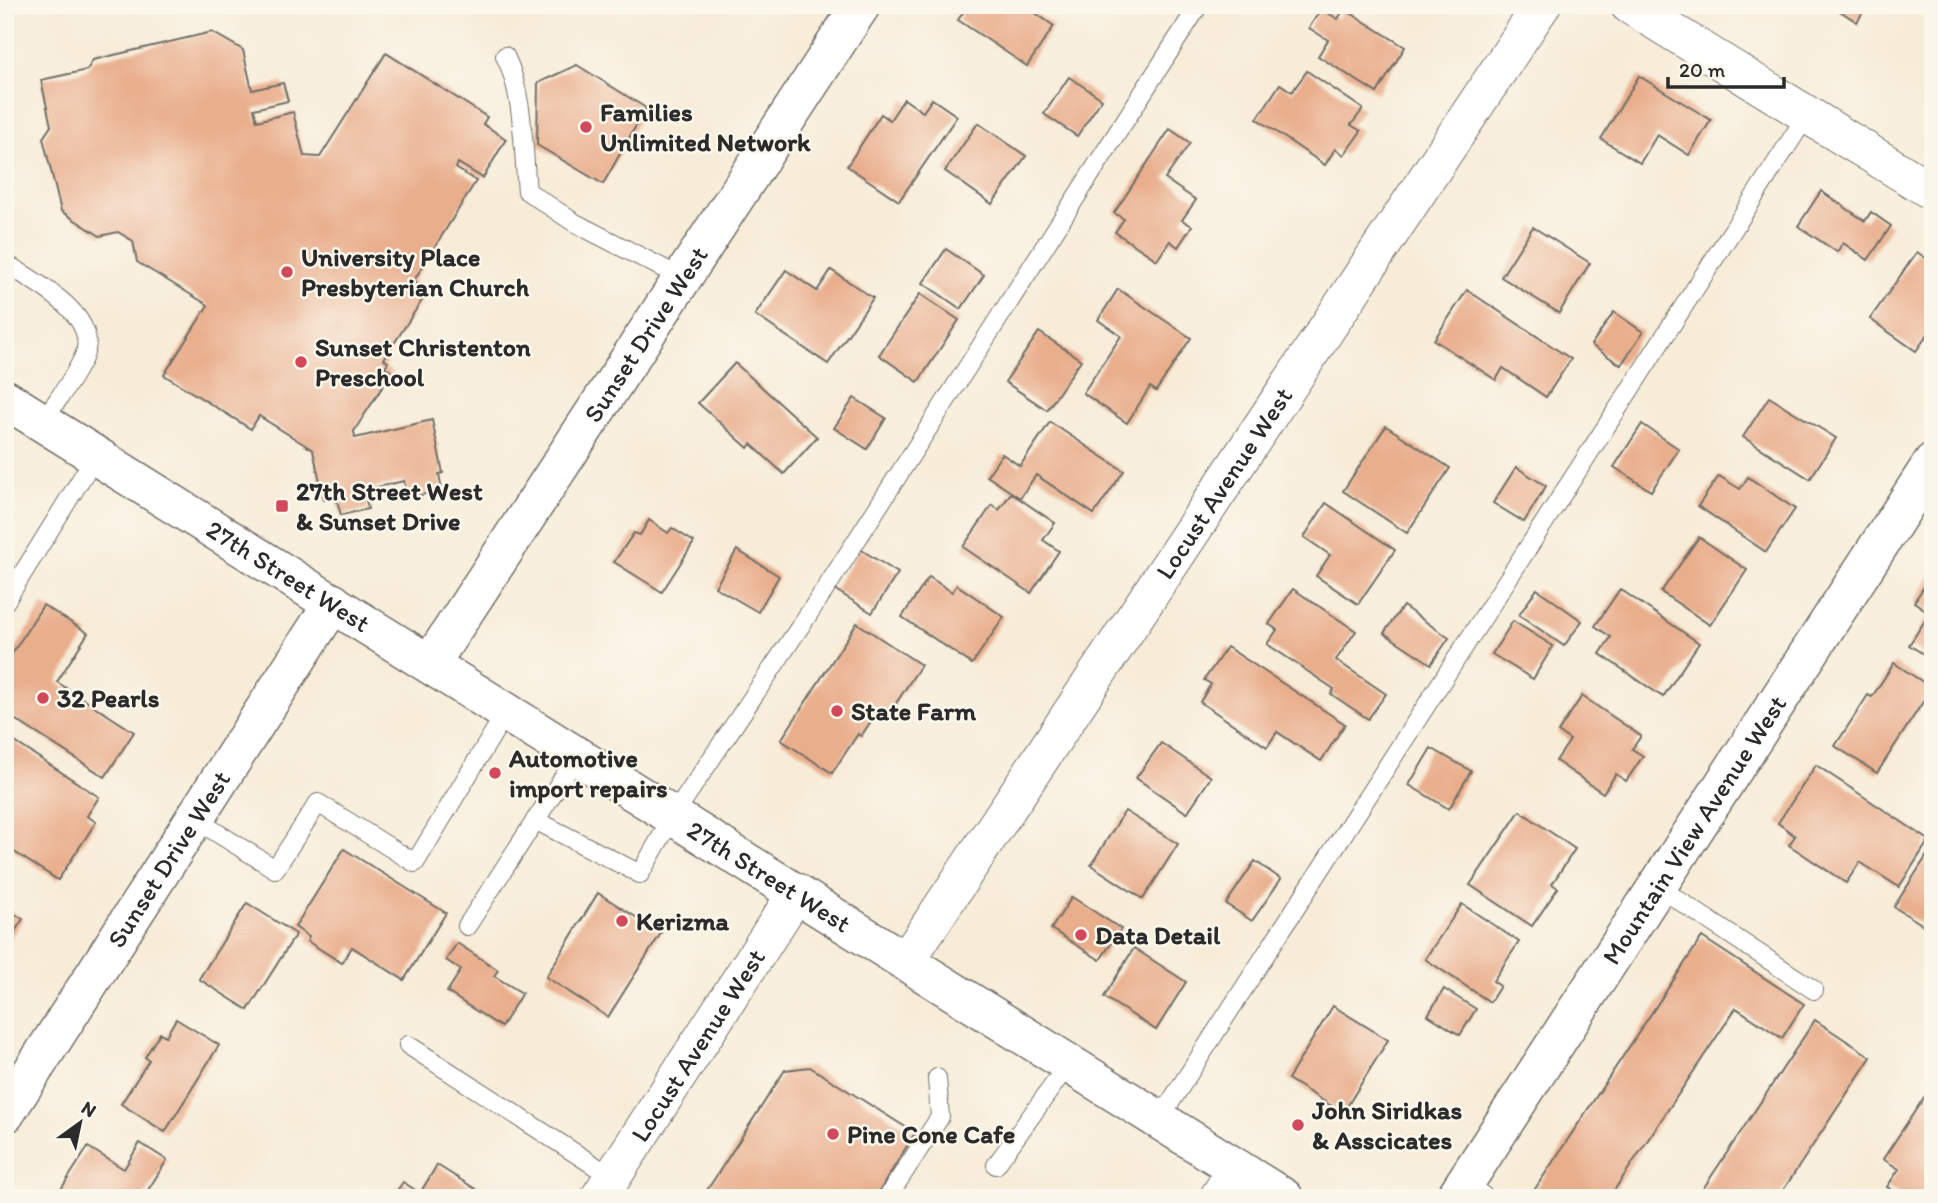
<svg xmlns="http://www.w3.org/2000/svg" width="1938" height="1203" font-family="Itim,sans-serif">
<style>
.building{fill:#e9ae8c}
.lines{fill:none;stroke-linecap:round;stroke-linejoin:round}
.lane-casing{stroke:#726f68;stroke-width:20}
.street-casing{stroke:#726f68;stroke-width:39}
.secondary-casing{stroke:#726f68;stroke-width:41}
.lane{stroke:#fff;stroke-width:18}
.street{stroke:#fff;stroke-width:37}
.secondary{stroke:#fff;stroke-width:38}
.poi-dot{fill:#d1495b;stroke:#fbf7ec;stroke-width:2.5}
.labels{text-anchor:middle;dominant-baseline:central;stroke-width:5;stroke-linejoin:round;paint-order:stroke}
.poi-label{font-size:26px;font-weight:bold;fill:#2b2b2b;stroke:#fbf7ec;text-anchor:start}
.street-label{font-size:26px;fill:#2b2b2b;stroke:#fbf7ec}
</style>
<rect width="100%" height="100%" fill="#fbf7ec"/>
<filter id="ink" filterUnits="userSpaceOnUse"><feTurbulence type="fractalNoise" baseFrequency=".0143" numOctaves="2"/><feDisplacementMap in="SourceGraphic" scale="14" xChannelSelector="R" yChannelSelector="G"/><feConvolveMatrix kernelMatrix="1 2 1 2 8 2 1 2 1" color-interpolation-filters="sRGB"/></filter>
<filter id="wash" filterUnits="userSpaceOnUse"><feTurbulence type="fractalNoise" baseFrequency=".00686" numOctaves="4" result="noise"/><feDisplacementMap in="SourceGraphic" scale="28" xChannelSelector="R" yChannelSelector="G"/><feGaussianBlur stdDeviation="1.57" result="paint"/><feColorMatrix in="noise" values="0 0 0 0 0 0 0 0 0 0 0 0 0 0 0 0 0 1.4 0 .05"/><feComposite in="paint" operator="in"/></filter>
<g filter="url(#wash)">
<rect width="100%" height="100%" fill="#f7ecd8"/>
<g id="blocks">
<!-- building -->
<g class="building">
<path d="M968,5h56l30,21 -27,40 -69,-46z"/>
<path d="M1831,5h36l-10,17z"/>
<path d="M1321,9l17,10 6,-10 61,38 -28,46 -59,-37 10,-16 -19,-12z"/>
<path d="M212,32l31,18 9,40 31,-7 5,18 -34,8 3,12 36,-9 11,44 16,1 66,-104 101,64 -4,7 23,15 -23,39 -25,-15 -2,5 20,13 -63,101 15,9 -44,68 4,3 -3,5 7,5 -38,59 1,7 77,-18 11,53 -4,1 3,16 -34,8 -4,-17 -40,9 4,19 -27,6 -5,-18 -12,3 -11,-50 -54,-34 -8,13 -87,-54 44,-70 -71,-43 -4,-21 -15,-9 -18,4 -39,-25 -18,-73 8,-12 -10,-46 46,-10 6,-10z"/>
<path d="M577,65l69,43 -43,76 -66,-39 1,-62z"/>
<path d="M1307,71l56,38 -12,16 10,6 -17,24 -9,-6 -10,16 -68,-46 23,-35 12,8z"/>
<path d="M1639,76l72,44 -22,35 -32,-20 -17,28 -39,-24z"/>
<path d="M1069,77l33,22 -25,37 -33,-22z"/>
<path d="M904,99l19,13 9,-13 25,17 -58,85 -52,-35 34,-52 9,6z"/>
<path d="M978,123l48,33 -34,48 -47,-33z"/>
<path d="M1170,129l20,14 -25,36 31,21 -14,20 10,6 -14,21 -8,-6 -13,19 -42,-28 9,-13 -10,-6z"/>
<path d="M1821,191l44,30 6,-9 20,14 -23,34 -25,-17 -6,9 -39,-26z"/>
<path d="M1533,227l57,36 -31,50 -58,-36z"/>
<path d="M946,249l38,26 -23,34 -38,-26z"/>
<path d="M1917,252l16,11v64l-17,24 -46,-32z"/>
<path d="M786,270l31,21 14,-21 42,28 -45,66 -73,-49z"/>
<path d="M1118,289l73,49 -35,53 -6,-4 -23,36 -44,-30 38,-57 -23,-16z"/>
<path d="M1467,290l104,69 -25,38 -43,-29 -7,12 -62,-40z"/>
<path d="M920,294l39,26 -41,62 -39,-27z"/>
<path d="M1614,312l29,20 -22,33 -30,-20z"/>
<path d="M1039,332l42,28 -34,50 -42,-28z"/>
<path d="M735,363l82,74 -33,37 -33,-30 -3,4 -50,-45z"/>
<path d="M1769,397l67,41 -26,41 -67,-42z"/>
<path d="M854,398l32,20 -19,31 -33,-21z"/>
<path d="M1050,422l74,49 -30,43 -58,-39 -16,23 -33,-22 15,-22 18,12z"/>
<path d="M1642,424l37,25 -28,42 -37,-24z"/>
<path d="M1386,426l64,42 -43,65 -64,-42z"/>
<path d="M1516,467l30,19 -22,36 -31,-19z"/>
<path d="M1719,476l21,13 8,-12 47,32 -29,43 -68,-46z"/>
<path d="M1011,493l44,30 -12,17 16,11 -28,42 -68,-46 29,-42 7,5z"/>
<path d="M1326,503l69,47 -37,54 -42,-28 14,-21 -26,-18z"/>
<path d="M649,520l19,13 4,-5 22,14 -32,50 -48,-30 20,-29 6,2z"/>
<path d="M1699,537l48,33 -37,55 -49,-33z"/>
<path d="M860,549l38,24 -26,40 -38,-24z"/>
<path d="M737,550l42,26 -21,36 -43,-25z"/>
<path d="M1931,576l2,1v83l-24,-15 21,-32 -16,-11z"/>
<path d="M929,577l23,15 5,-7 47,32 -32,47 -70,-47z"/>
<path d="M1293,589l63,42 -20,29 50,34 -18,25 -37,-25 3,-5 -67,-45 10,-14 -8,-6z"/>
<path d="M1537,589l45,32 -18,25 -45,-31z"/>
<path d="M1620,589l79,54 -36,54 -63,-43 11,-17 -16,-11z"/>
<path d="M43,605l45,28 -31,49 77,50 -29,45 -100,-64v-48z"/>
<path d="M1403,606l46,32 -18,26 -47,-31z"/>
<path d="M1513,621l40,25 -20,33 -41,-25z"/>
<path d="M857,623l64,42 -34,52 -9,-6 -17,25 -3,-2 -26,39 -51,-33z"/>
<path d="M1227,647l118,77 -24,37 -44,-29 -10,15 -67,-45 11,-18 -7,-4z"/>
<path d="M1894,663l38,25 -55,85 -42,-27 33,-51 4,2z"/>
<path d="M1582,696l59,40 -9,13 11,7 -17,25 -10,-7 -13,19 -47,-32 14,-21 -12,-8z"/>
<path d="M12,740l87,57 -12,19 9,6 -38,58 -53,-34v-96z"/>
<path d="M1161,743l50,34 -24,36 -51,-35z"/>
<path d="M1431,748l40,23 -22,38 -40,-24z"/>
<path d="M1816,765l113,75 -30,47 -39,-25 -14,21 -57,-38 6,-9 -17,-13z"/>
<path d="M1125,811l53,33 -35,55 -52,-34z"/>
<path d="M1520,811l55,38 -23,35 6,4 -26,38 -62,-41z"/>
<path d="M1933,846v85l-39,-24z"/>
<path d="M344,849l102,64 -42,67 -52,-33 -10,16 -35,-22 2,-4 -14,-10z"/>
<path d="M1255,861l26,18 -29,42 -26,-17z"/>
<path d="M598,893l63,40 -53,84 -62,-40z"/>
<path d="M1072,897l49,32 -21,31 -49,-31z"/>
<path d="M247,903l49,31 -48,76 -49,-31z"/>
<path d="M1462,904l57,38 -26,39 7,5 -10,16 -65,-43z"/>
<path d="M5,908l18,11 -18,27z"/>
<path d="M1702,937l102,67 -22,34 -46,-30 -127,190h-80z"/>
<path d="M457,943l41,27 -4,6 28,17 -21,34 -54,-35 14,-22 -15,-10z"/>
<path d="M1134,948l52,34 -30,48 -52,-33z"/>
<path d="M1444,989l32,20 -16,26 -32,-20z"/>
<path d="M1333,1006l55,34 -45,73 -55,-34z"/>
<path d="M176,1019l43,26 -54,87 -44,-28 28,-44 -4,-3 15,-24 6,3z"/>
<path d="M1815,1020l56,37 -93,141h-81z"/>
<path d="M810,1067l105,66 -40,65h-173l83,-128z"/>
<path d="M1933,1084v114h-29l-17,-11 12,-18 -16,-10z"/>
<path d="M140,1143l27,17 -24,38h-79l-6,-4 30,-47 36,22z"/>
<path d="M437,1165l53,33h-98l11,-16 17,11z"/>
</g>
</g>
</g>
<g filter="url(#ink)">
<use href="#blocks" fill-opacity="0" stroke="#726f68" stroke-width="2"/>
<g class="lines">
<defs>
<g id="lane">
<path d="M505,56c19,37 18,93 22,135l48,32 107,55"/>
<path d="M5,263c28,18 96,52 79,93 -10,23 -28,45 -41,66"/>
<path d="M5,602l91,-147"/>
<path d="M195,819l80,50 43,-66 97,60 91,-151"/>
<path d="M535,820l105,54 33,-58 155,-231 371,-580"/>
<path d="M1657,886l157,104"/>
<path d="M467,926l110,-170"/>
<path d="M408,1045l204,132"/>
<path d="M1159,1120l648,-1005"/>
<path d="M996,1165l73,-102"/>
<path d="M1465,1182l21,16"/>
<path d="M887,1198l53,-81 -3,-39"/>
</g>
<g id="street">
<path d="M1629,5l304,187"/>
<path id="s1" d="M906,961l636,-956"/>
<path id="s2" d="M599,1198l198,-306"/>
<path d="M1218,1198l19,-30"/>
</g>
<g id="secondary">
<path id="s3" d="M5,399l1279,799"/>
<path id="s4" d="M430,664l431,-659"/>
<path id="s5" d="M5,1114l328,-511"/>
<path id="s6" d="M1455,1198l478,-736"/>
</g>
</defs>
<!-- lane casing -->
<use href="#lane" class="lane-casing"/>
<!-- street casing -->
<use href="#street" class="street-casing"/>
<!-- secondary casing -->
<use href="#secondary" class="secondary-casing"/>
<!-- lane -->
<use href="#lane" class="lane"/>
<!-- street -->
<use href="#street" class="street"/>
<!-- secondary -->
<use href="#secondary" class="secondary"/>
</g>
</g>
<!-- markers -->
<g class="poi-dot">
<circle cx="586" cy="127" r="7"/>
<circle cx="287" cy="272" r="7"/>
<circle cx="301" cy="362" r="7"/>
<rect x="275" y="499" width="14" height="14" rx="3.5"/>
<circle cx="43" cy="698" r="7"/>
<circle cx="837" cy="711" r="7"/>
<circle cx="495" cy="773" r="7"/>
<circle cx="622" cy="921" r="7"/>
<circle cx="1081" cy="935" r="7"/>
<circle cx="1298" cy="1125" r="7"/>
<circle cx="833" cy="1134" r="7"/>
</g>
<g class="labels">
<!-- poi labels -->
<g class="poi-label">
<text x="600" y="112">Families<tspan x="600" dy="30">Unlimited Network</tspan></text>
<text x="301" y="257">University Place<tspan x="301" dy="30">Presbyterian Church</tspan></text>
<text x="315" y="347">Sunset Christenton<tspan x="315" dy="30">Preschool</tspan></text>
<text x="296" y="491">27th Street West<tspan x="296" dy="30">&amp; Sunset Drive</tspan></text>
<text x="57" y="698">32 Pearls</text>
<text x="851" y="711">State Farm</text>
<text x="509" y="758">Automotive<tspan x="509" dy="30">import repairs</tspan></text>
<text x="636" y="921">Kerizma</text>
<text x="1095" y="935">Data Detail</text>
<text x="1312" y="1110">John Siridkas<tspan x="1312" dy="30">&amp; Asscicates</tspan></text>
<text x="847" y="1134">Pine Cone Cafe</text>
</g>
<!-- street labels -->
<g class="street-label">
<text stroke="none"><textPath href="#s4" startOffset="394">Sunset Drive West</textPath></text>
<text stroke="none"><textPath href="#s1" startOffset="574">Locust Avenue West</textPath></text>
<text stroke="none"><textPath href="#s3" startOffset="334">27th Street West</textPath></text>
<text stroke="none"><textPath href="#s6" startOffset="439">Mountain View Avenue West</textPath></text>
<text stroke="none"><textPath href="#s5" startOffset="303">Sunset Drive West</textPath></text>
<text stroke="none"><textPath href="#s3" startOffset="901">27th Street West</textPath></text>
<text stroke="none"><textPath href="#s2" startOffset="182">Locust Avenue West</textPath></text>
</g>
</g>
<!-- margin -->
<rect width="1938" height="1203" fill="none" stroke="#fbf7ec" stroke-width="28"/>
<!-- north arrow -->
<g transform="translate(80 1123) rotate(33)" stroke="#fbf7ec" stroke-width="5" paint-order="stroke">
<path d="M0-5L12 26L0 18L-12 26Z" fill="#2b2b2b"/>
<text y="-10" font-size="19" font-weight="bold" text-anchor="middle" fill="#2b2b2b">N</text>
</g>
<!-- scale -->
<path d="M1668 77v10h116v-10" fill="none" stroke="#2b2b2b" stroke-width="3.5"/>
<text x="1679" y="77" font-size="21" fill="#2b2b2b" stroke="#fbf7ec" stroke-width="5" paint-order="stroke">20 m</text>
</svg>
